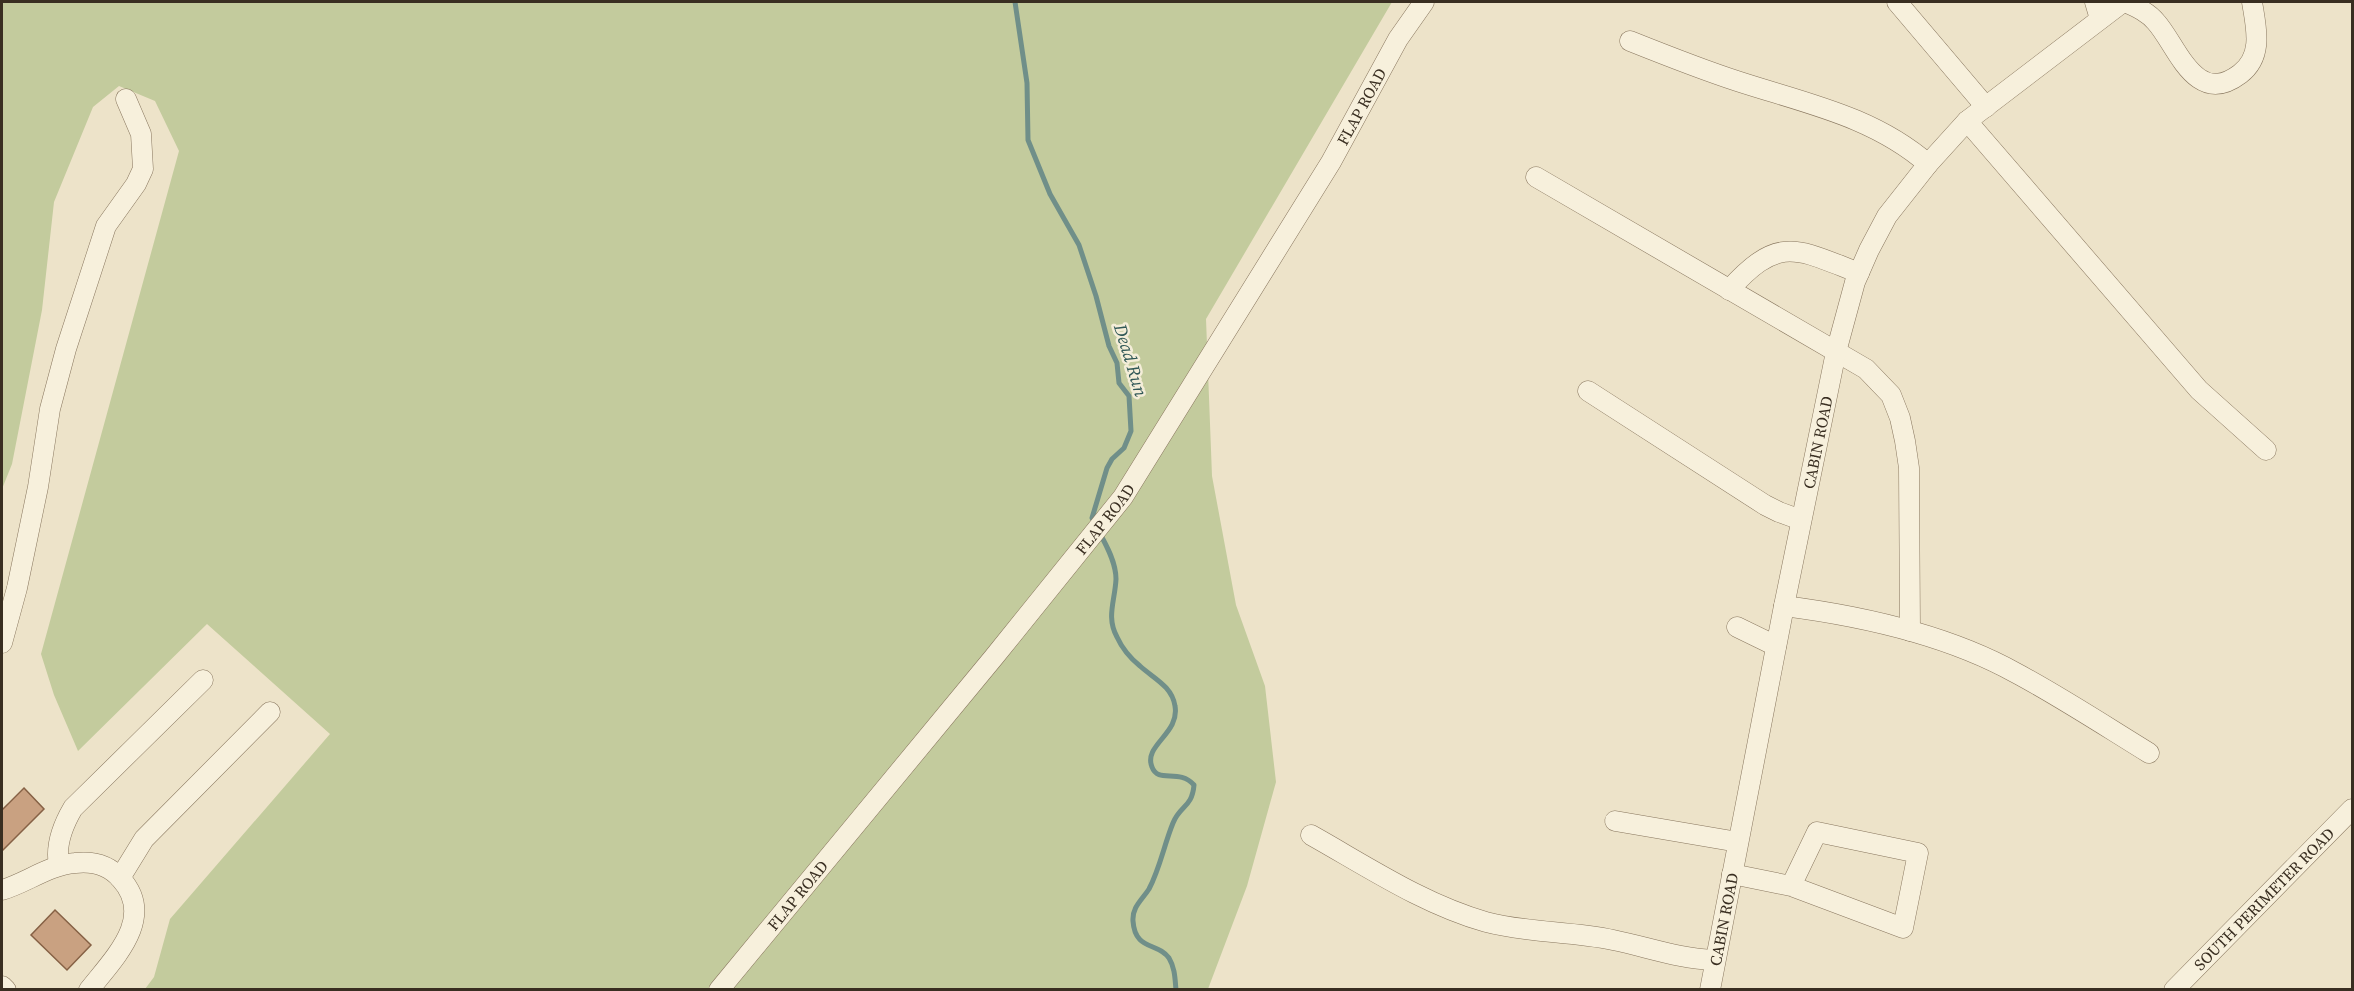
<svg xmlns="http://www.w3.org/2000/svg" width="2354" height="991" font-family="'Source Serif 4',serif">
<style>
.green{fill:#c3cb9d}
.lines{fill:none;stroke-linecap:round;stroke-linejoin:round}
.stream{stroke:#708f89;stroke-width:5}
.building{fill:#c9a181;stroke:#866145;stroke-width:1.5}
.minor-casing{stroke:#88765e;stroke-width:21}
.minor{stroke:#f7f0dc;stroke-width:20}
.labels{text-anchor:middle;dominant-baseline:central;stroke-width:5;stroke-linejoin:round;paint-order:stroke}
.street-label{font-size:16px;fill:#392e21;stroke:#f4edd8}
.water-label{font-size:18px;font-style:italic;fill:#315857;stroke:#f4edd8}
</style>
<rect width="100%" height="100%" fill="#ede3c9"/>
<!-- green -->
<path class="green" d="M2,2h1390l-186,317 6,157 24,129 29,81 11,96 -29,104 -39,103h-1063l9,-12 16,-58 160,-185 -123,-110 -129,127 -24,-56 -13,-41 138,-503 -24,-50 -36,-15 -26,21 -39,95 -12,108 -30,154 -10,25z"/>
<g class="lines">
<!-- stream -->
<g class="stream">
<path d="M1015,2l12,81 1,57 22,54 29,51 17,51 13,50 8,17 2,20 10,13 2,35 -7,17 -12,11 -5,9 -15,50 3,6"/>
<path d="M1099,532c8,14 17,31 17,47 -1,22 -10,38 1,58 5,11 13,21 23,29 13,12 32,20 35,40 5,28 -32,39 -23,61 6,17 27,1 42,18 -2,23 -14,20 -21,38 -9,22 -13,45 -24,66 -7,11 -17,18 -16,32 2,30 25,21 36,37 6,10 6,21 7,32"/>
</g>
</g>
<!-- building -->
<g class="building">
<path d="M24,788l20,21 -42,42v-41z"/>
<path d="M55,910l36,35 -24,25 -36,-35z"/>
</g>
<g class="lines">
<defs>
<g id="minor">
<path d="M1897,2l89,105"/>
<path d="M2095,2l5,17"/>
<path d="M2125,2c11,5 23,10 31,20 21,23 39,86 84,52 24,-18 16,-47 12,-72"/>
<path d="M1630,41c35,14 70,28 107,40 67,22 136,35 191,83"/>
<path d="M1967,121l232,269 67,60"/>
<path d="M1536,177l330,192 25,26 9,23 5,23 4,27 1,163"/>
<path d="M1729,290c50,-56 68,-41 130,-17"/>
<path d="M1588,391l177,114 14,7 22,8"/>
<path d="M1784,606c78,10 162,28 232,67 45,24 89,53 133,80"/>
<path d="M1737,627l39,19"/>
<path d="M2,643l15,-55 21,-101 12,-78 16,-60 40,-123 30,-42 7,-15 -2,-35 -15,-35"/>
<path d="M1615,821l123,21"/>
<path d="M1311,835c57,32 112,69 175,87 41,11 85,9 127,18 35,7 66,19 102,20"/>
<path d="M59,865c-4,-20 4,-40 14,-57l130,-128"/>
<path d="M1732,874l59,12 112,42 15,-75 -101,-21 -26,54"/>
<path d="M120,878l24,-39 126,-127"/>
<path d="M2,890c24,-7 47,-25 73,-27 17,-2 34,2 46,16 35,39 -7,79 -32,111"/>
<path d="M2,986l4,4"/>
<path id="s1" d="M719,990l275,-333 129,-160 208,-335 67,-123 26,-37"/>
<path id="s2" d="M1710,990l74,-384 52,-254 19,-70 14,-32 18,-34 41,-52 39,-43 156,-119"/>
<path id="s3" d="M2174,990l178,-181"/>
</g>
</defs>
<!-- minor casing -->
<use href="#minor" class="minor-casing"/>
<!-- minor -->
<use href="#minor" class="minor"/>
</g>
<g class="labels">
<!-- street labels -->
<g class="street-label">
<text stroke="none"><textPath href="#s1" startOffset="1095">FLAP ROAD</textPath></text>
<text stroke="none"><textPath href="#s2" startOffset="558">CABIN ROAD</textPath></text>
<text stroke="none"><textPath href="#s1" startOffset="609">FLAP ROAD</textPath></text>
<text stroke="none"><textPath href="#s1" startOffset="123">FLAP ROAD</textPath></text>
<text stroke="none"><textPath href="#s3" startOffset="128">SOUTH PERIMETER ROAD</textPath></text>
<text stroke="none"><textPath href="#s2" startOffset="72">CABIN ROAD</textPath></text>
</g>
<!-- water labels -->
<g class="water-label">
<text transform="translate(1131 360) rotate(73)">Dead Run</text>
</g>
</g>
<!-- border -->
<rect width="2354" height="991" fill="none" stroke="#392e21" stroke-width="6"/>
</svg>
